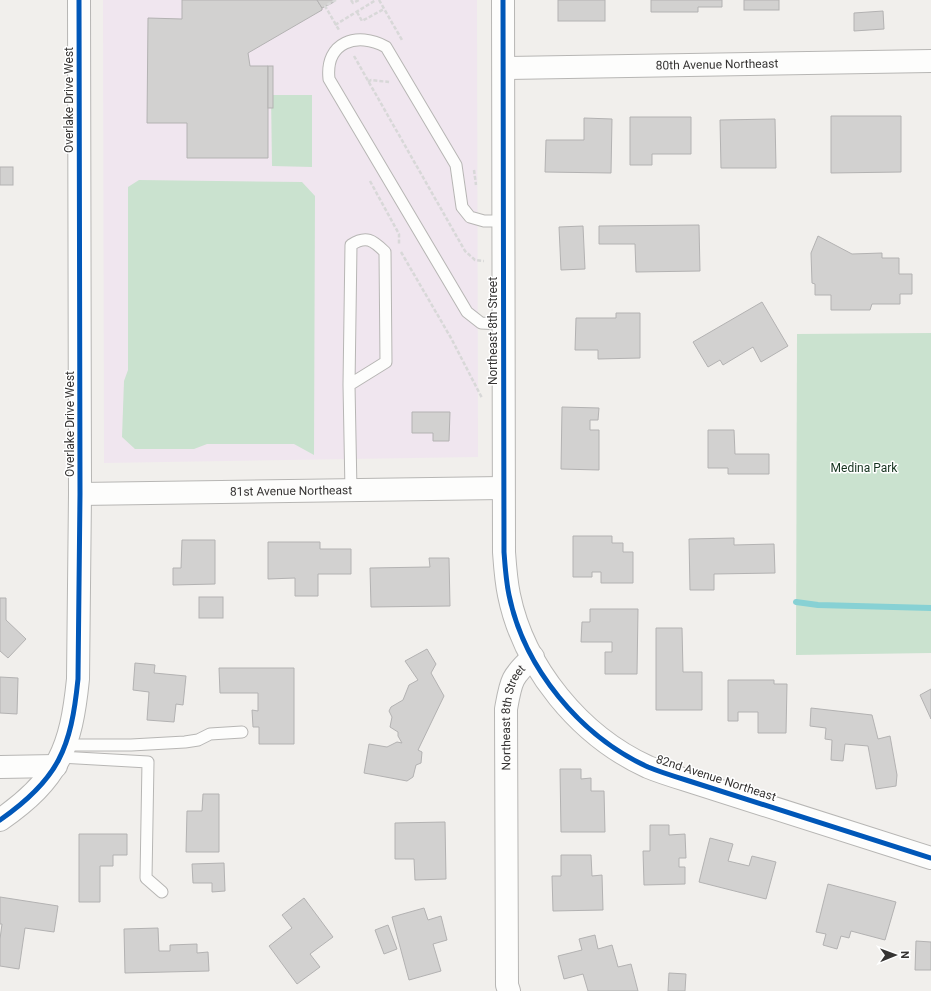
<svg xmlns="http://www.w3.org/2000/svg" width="931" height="991" font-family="Roboto,sans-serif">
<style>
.education{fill:#f0e6ef}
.green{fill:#cae2cf}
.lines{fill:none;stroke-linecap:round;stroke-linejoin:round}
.stream{stroke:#87d1d4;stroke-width:6}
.building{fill:#d2d1d0;stroke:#b3b2b2}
.service-casing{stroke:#b7b6b4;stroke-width:13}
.minor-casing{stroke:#b7b6b4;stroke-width:24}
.tertiary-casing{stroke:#b7b6b4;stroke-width:24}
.path{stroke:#d8d8d8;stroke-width:2.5;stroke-dasharray:4 2;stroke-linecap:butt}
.service{stroke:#fdfdfc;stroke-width:11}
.minor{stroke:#fdfdfc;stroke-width:22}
.tertiary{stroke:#fdfdfc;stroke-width:22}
.cycleway-casing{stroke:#fff;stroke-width:8}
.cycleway{stroke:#0057b8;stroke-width:5}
.labels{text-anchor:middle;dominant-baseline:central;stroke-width:3;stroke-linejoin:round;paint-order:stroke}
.street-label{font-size:12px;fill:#363433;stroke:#fff}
.park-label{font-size:12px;fill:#14321e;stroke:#fff}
</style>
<rect width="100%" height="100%" fill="#f1efec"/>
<!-- education -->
<path class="education" d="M103,0h374l1,457 -374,6z"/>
<!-- green -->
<g class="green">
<path d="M271,95h41v72l-40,-1z"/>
<path d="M139,180l163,2 13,14 -1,259 -20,-11h-87l-13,5h-59l-13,-12 2,-56 4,-11v-183z"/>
<path d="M931,333v320l-135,2 1,-321z"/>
</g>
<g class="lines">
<!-- stream -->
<path class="stream" d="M796,602l22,3 113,3"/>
</g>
<!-- building -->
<g class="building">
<path d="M182,0h135l5,8v2l-74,43 2,13h18v92h-81v-35h-40l1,-105 34,1z"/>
<path d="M317,0h16l1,2 -12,6z"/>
<rect x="558" y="0" width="47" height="21"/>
<path d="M651,0h71v7h-24v5h-47z"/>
<rect x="744" y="0" width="35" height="10"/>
<path d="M883,11l1,18 -30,2v-18z"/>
<rect x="268" y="66" width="5" height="42"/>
<path d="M831,116h70v56l-70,1z"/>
<path d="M630,117h61v37h-39v11h-22z"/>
<path d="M584,118l28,1 -1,54 -66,-1 1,-32h38z"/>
<path d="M775,119l1,49h-55l-1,-48z"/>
<rect x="0" y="167" width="13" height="18"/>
<path d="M699,225l1,46 -64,1 -1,-28h-36v-18z"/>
<path d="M583,226l2,43 -24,1 -2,-43z"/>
<path d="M818,236l34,18 30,-1v5h17v16h13v20h-12v10h-28l-2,6h-39v-15h-16v-11l-3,-1 -1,-30z"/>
<path d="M762,302l26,44 -27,16 -8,-15 -30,18 -3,-5 -12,7 -15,-25z"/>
<path d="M616,313h24v45l-42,1v-9h-23l1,-32h40z"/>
<path d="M562,407l37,1 -1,12h-8v10h9v40l-38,-1z"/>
<path d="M412,412h38l-1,29h-16v-8h-21z"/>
<path d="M708,430h26l1,24h34v20h-41v-6h-20z"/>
<path d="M573,536h39v7h11v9h10v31h-32v-11h-9v5h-19z"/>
<path d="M734,538v7l40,-1 1,29 -61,1v16h-24l-1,-51z"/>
<path d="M182,540h33v44l-42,1v-17h8z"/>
<path d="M268,542h52v7h31v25h-33v22h-23v-18l-27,1z"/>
<path d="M429,558h20l1,48 -79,1 -1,-39 60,-1z"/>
<rect x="199" y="597" width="24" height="21"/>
<path d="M0,598h6v22l20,19 -18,19 -8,-7z"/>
<path d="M590,609h48l-1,65h-32v-22h7v-10h-31l1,-20h8z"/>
<path d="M656,628h26l1,44h19v38h-46z"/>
<path d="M427,649l9,15 -5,9 13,23 -26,54 4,2 -1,11 -5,2 -3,12 -6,4 -43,-8 5,-29 18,3 10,-5 5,1 -4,-7v-4l-8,-5 2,-10 -3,-6 2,-4 12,-7 6,-15 9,-5 -13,-19z"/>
<path d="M135,663l20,2 -1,8 32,3 -3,29 -7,-1 -2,18 -27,-2 2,-28 -16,-2z"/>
<path d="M219,668h75v76h-35v-17h-6l-1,-17 6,1v-18h-38z"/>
<path d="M0,677l18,1 -1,36 -17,-1z"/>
<path d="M728,680h46v4h13l-1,49h-28v-21h-20v9h-10z"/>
<path d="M931,689v30l-11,-24z"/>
<path d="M811,708l61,7 6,24 12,-3 7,39 -1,11 -20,3 -8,-43 -23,-2 -2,17 -12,-1 1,-20 -7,-1 1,-11 -16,-2z"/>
<path d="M560,769h21v10l10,-1v13h13l1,41h-44z"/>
<path d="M203,794h16v58h-33l1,-41h15z"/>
<path d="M445,822l1,57 -31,1 -1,-21h-19v-36z"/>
<path d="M650,825h19v10l16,-1 1,24h-7v9h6v17l-41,1 -1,-34h7z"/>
<path d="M79,834h48v21h-14v11h-13v36h-21z"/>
<path d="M710,838l23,6 -5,17 21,5 3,-10 24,6 -10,37 -67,-17z"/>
<path d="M561,855h30l1,21 10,-1 1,35 -50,1 -1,-35h9z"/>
<path d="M224,863l1,28 -13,1v-9h-19l-1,-19z"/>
<path d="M828,884l68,18 -11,38 -34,-9 -2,7 -8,-2 -4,13 -14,-4 3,-11 -10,-2z"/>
<path d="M0,897l58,9 -4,26 -29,-4 -6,41 -19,-3v-27l2,-15h-2z"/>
<path d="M304,898l29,39 -23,17 10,13 -23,17 -28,-38 23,-18 -10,-13z"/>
<path d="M424,908l4,12 13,-4 6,24 -14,4 8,27 -32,9 -17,-63z"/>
<path d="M388,925l9,24 -13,5 -9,-24z"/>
<path d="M158,928l1,23h11v-6l27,-1v9l11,-1 1,19 -84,2 -1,-44z"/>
<path d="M595,935l3,14 14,-4 6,22 13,-3 7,27h-50l-5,-17 -19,5 -6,-23 24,-6 -3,-11z"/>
<path d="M916,941l15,1v28h-16z"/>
<path d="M669,973l17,1 -1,17h-17z"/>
</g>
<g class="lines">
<defs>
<g id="service">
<path d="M502,324l-21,-1 -14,-11 -138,-233c-4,-37 28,-48 57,-32l70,118 6,42 8,10 14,4h19"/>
<path d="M349,385l37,-23 -1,-110c-12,-12 -19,-17 -34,-7l-2,140 2,106"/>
<path d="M65,745h66l54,-3 13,-2 12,-6 32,-2"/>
<path d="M60,757l88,5 -2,116 16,14"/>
</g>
<g id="minor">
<path d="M503,0l1,552c1,14 2,29 5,43 15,73 71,141 139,172 12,5 25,9 38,13l245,78"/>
<path id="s1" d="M504,68l427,-7"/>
<path id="s2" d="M80,494l422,-6"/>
<path d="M0,767l56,-1"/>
<path id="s3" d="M509,991l-2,-6 -1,-276c5,-28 5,-32 27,-52"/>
</g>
<path id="tertiary" d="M0,820c59,-41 71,-72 78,-141l2,-185 -1,-494"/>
</defs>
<!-- service casing -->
<use href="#service" class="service-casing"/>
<!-- minor casing -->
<use href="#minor" class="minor-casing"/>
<!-- tertiary casing -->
<use href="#tertiary" class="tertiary-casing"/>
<!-- path -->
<g class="path">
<path d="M336,0l-11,6 14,24"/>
<path d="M351,0l2,3 6,-3"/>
<path d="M379,0l23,40"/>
<path d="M357,12l5,9 22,-12"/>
<path d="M335,25l41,-25"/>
<path d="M354,56l111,195 10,9 9,1"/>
<path d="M368,82l3,-2 18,2"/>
<path d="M474,170l2,15"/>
<path d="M370,181l29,53v11"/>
<path d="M401,252l50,86 31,60"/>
</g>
<!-- service -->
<use href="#service" class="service"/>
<!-- minor -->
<use href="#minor" class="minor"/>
<!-- tertiary -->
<use href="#tertiary" class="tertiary"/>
<defs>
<g id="cycleway">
<path d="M503,0l1,552c1,14 2,29 5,43 15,73 71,141 139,172 12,5 25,9 38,13l245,78"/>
<path d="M0,820c59,-41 71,-72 78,-141l2,-185 -1,-494"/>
</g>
</defs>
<!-- cycleway casing -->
<use href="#cycleway" class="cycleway-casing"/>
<!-- cycleway -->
<use href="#cycleway" class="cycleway"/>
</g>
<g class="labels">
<!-- street labels -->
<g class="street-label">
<text stroke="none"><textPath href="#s1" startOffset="213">80th Avenue Northeast</textPath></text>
<text transform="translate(69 100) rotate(-90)">Overlake Drive West</text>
<text transform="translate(493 331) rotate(-90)">Northeast 8th Street</text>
<text transform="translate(70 424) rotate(-90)">Overlake Drive West</text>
<text stroke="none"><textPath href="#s2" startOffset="211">81st Avenue Northeast</textPath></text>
<text stroke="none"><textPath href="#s3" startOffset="275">Northeast 8th Street</textPath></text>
<text transform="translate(716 778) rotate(18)">82nd Avenue Northeast</text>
</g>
<!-- park labels -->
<g class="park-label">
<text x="864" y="468">Medina Park</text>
</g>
</g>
<!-- north arrow -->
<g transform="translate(895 955) rotate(89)" stroke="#ffffff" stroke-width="3" paint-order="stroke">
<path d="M0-3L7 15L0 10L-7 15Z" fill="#363433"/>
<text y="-6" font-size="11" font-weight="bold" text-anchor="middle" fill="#363433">N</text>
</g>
</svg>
